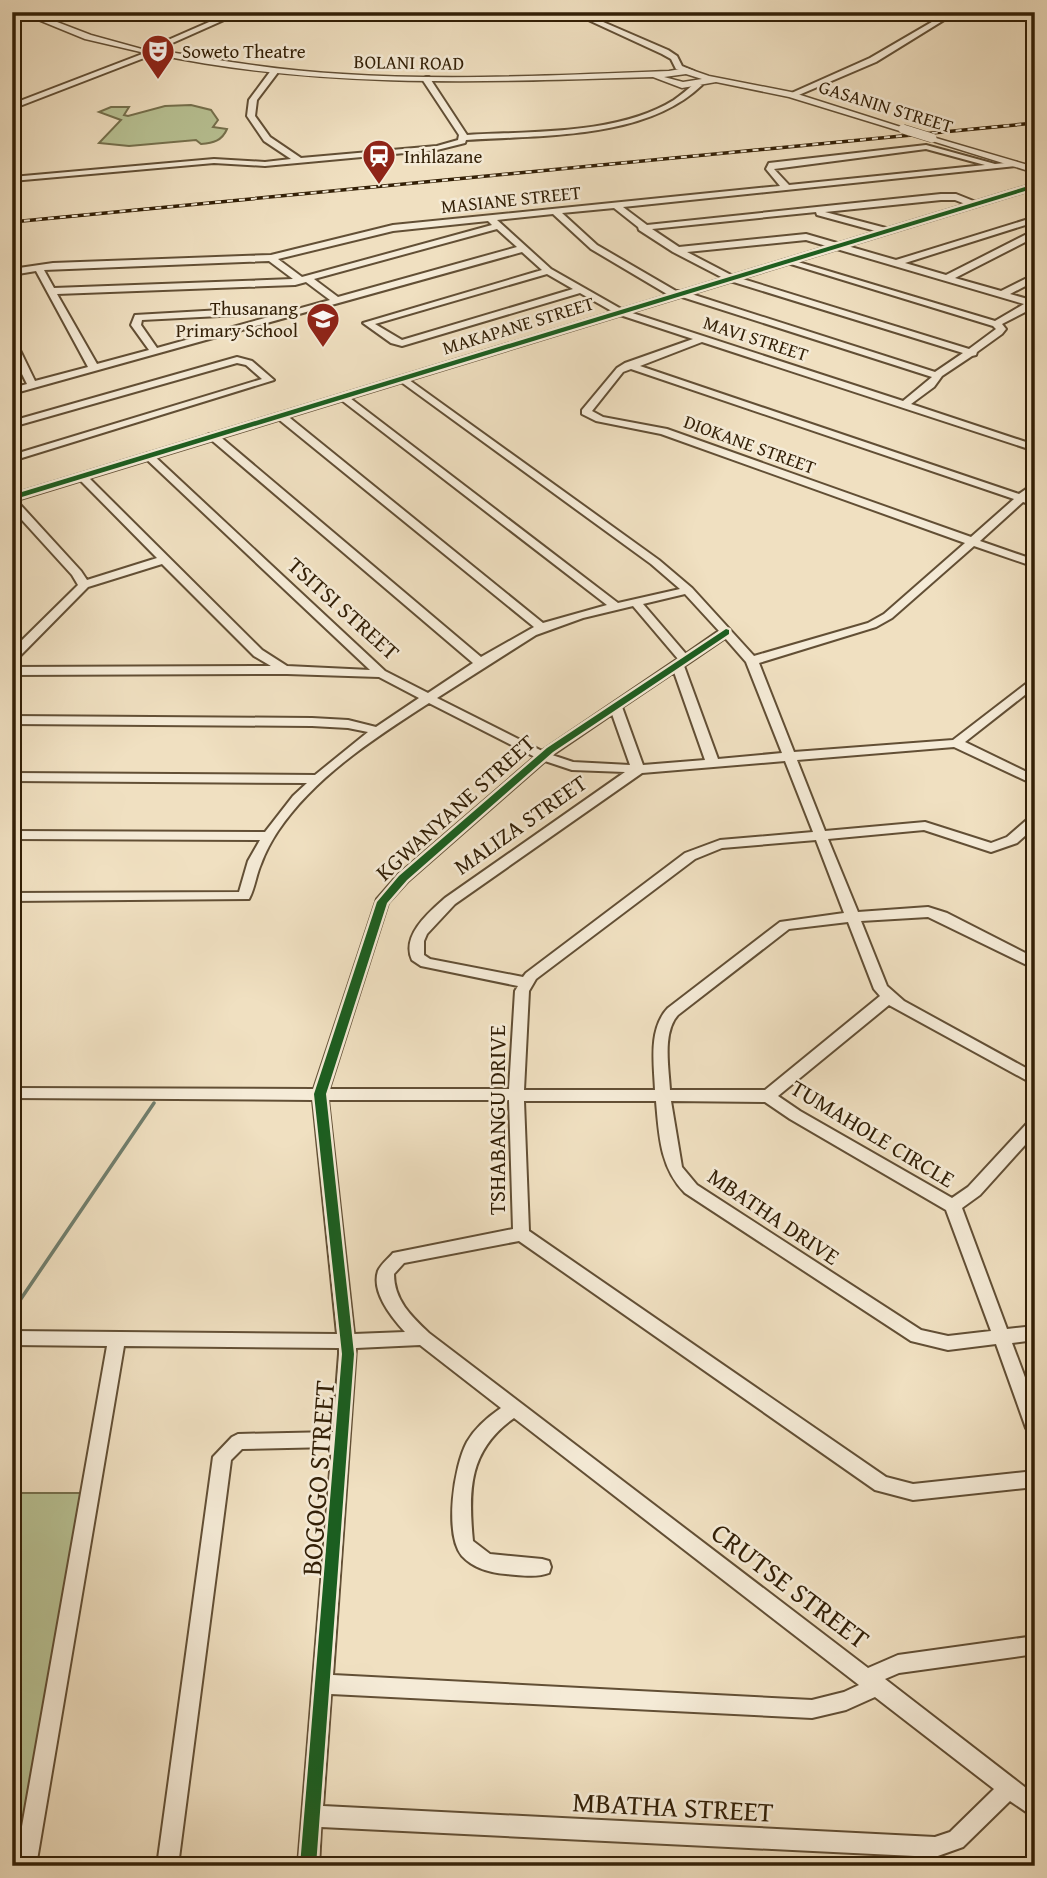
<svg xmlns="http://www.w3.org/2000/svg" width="1047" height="1878" font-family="'Gentium Book Plus',serif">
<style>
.green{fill:#b8c294;stroke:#75704d;stroke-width:2}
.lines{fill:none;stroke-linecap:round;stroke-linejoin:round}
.stream{stroke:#707e6d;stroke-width:3.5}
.minor-casing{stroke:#624f35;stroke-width:4}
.tertiary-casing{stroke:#624f35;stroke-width:3}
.minor{fill:#f5ebd7;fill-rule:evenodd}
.tertiary{fill:#f5ebd7;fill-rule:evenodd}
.rail-casing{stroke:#321f06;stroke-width:3.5}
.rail{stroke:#f5ebd7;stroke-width:2;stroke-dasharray:6;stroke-linecap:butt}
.tertiary-bridge-casing{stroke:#624f35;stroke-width:10;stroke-linecap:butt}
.tertiary-bridge{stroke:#f5ebd7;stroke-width:9}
.cycleway-casing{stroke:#f5ebd7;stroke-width:5}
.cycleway{fill:#1b5e20;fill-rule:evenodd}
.labels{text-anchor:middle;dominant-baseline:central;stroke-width:5;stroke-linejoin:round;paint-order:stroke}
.far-poi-label{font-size:19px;fill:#321f06;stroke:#f5ebd7;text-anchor:start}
.far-street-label{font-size:19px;fill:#321f06;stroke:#f5ebd7}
.street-label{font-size:23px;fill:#321f06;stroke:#f5ebd7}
.near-street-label{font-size:28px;fill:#321f06;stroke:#f5ebd7}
</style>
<rect width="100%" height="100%" fill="#f0e0c1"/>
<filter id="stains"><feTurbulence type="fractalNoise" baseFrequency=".00286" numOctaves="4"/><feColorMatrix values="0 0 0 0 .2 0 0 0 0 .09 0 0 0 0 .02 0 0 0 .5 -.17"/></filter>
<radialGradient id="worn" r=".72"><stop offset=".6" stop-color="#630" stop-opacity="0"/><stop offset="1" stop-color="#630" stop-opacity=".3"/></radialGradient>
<!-- green -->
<g class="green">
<path d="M165,106l26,-1 20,5 7,10 -5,7 14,2c-5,12 -14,14 -26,15l-5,-4 -67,6 -30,-3 22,-23 -22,-8 12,-5h18l-5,8 4,1z"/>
<path d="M12,1493h78l-68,373h-10z"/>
</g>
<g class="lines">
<!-- stream -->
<path class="stream" d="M12,1312l142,-209"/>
<defs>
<g id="minor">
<path d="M232,12h10l-83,37 -7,-2z"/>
<path d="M571,12h9l88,38 9,6 5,10 12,5 -4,2 -14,-4 -5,-10 -9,-5z"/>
<path d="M949,12h8l-81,50 -82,35 -7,-2 83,-37z"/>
<path d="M150,51l7,2 -145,56v-5z"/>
<path d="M272,69l7,2 -22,29 -2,16 15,21 31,21 136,-12 21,-6 1,-5 -37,-56 4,-2h3l38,58c64,-4 151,0 207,-35 7,-5 14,-11 21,-17l7,2c-57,55 -162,50 -236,55l-1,3 -28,7 -172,16 -51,-3 -202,18v-4l202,-18 51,3 26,-3 -27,-18 -17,-25 2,-16z"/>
<path d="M926,145l69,19 21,-2 4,2 -4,2 -393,41 24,18 294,-31h15l20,8v4l-3,1 -18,-7h-14l-116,12 61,16v4l-3,1 -66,-18 -1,-3 -164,17 27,18 127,-13 90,26 139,-43v5l-130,41 41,12 89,-45v7l-80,41 46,13 34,-17v7l-25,13 25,7v6l-33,17 4,5 -4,5 -25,18 -1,3 -4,1 -30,20 -8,11 -23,17 124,41v6l-333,-109 -62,24 379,128 16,-11v9l-6,5 6,2v7l-12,-4 -43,39 55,19v7l-61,-21 -82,72 -16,9 -117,36 35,89 159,-12 82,-63v10l-70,55 70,34v9l-81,-38 -157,13 28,71 100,-9 66,21 16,-6 23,-20 5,-1v11l-18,16 -26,9 -67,-22 -96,9 30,73 70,-5 19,6 88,45v11l-107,-52 -67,4 26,65 17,15 131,72v12l-146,-80 -111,91 22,15 152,87 16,-11 62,-67 5,-2v16l-55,61 -18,13 45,121 28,-3v14l-23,3 23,61v31l-6,-2 -3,-5 -30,-84 -48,6 -37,-9 -226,-148c-25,-25 -26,-58 -29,-92h-132l5,130 357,246 27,7 122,-13v16l-122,13 -38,-10 -356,-249 -115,22 -10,11c0,26 17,42 35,59l439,335 30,-13 137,-19v18l-136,19 -14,6 150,116v23l-25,-17 -47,46 -28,10 -614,-30 -2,39h-21l34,-419 -90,2 -11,11 -53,406h-21l56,-409 19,-20 6,-3 95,-2 6,-78v-6l-215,-2 -88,520h-21l92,-520 -95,-1v-14l325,3 -24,-234 -301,-2v-10l302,1 63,-190 21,-24 137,-118 -106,-54c-54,35 -114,73 -151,128 -6,9 -13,22 -17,33 -5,11 -6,24 -12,35l-237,2v-8l227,-1 9,-31 12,-21 -248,-1v-8l253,1 28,-36 14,-13 -295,-2v-8l303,2 53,-43 -20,-4 -36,-2 -300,-2v-8l300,2 36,2 28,7 43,-29 -40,-21 -92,-3 -275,1v-8l259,-1 -17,-10 -92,-92 -74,23 -72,73h-4v-10l66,-65 -6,-10 -60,-66v-10l4,1 65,71 6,9 70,-22 -80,-81 1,-2h8l176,175 25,16 83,4 -227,-214 5,-3 4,1 233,217 43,22 45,-30 -264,-225v-4h8l264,223 53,-30 -257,-209v-4h8l258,209 64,-18 -267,-206v-4h6l272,208 62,-14 -29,-25 -254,-185 8,-2 254,183 33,28 62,68 114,-33 16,-9 81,-71 -304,-109 -65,-13 -14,-7v-4l35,-42 8,-5 68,-24 -76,-25 -37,-21 -178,53 -11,-3 -28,-20 179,-53 -20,-18 -510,142v-6l15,-4 -15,-30v-13l5,3 18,37 53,-14 -52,-96 -24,4v-6l41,-6 218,-8 122,-30 387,-39 -14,-17 3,-6zM926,149l59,16 -196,20 -15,-16zM614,208l24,19 1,3 34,22 54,28 236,73 -28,19 -253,-81h-6l-79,-46 -35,-32zM553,214l38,35 81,48 7,-1 253,81 -29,24 -280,-91 -72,-41 -54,-49zM488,221l4,4 -190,52 -24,-18 115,-28zM497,229l20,18 -179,50 -24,-18zM806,240l218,64 -29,17 -207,-62 -7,2 212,65 3,3 -27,20 -236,-73 -46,-24zM269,261l24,18 -239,9 -10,-18zM547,274l26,15 -171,51 -27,-16zM306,282l24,18 -173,48 -16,-23 1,-5 97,-5 5,-3 -5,-3 -104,6 -4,10 18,25 -52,14 -40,-70 238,-9zM631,369l383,130 -43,38 -304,-108 -64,-12 -11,-6 31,-39zM685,594l34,37 -33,23 -43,-50zM633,606l45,53 -136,92 -105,-53 99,-63 47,-17zM725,638l21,24 36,91 -64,6 -34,-93zM674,672l31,88 -62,5 -21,-58zM612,714l18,51 -57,-3 -21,-7zM545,761l27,9 53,2 -180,126c-17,15 -44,38 -33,62l9,6 97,20 -3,5 -6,98h-180l59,-186 20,-22zM785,761l28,71 -93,8 -35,13 -159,120 -3,4 -93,-18 -6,-4v-14l3,-7 28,-30 187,-131zM816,840l28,73 -64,9 -112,86c-20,21 -14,56 -13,82h-131l5,-99 7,-12 159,-120 27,-11zM848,922l26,67 6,7 -115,94h-95c-1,-21 -8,-58 8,-75l111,-86zM328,1100h181l4,129 -120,24c-4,5 -12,11 -15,18 -7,21 14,47 27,61l-51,2zM671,1101l94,1 25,17 156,91 45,121 -43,5 -27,-6 -224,-145 -15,-18zM420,1345l81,63c-13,9 -26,20 -34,34 -13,24 -23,92 -5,114 11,12 29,17 44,18 13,1 30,4 43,-1l2,-6 -2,-6 -7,-2 -52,-5 -17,-13c-5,-52 -4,-91 41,-123l345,267 -15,7 -32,8 -479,-25 23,-327zM331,1694l481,24 34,-8 29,-13 119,92 -44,43 -15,5 -612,-31z"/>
<path d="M237,357l15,4 22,19 -262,81v-6l250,-76 -16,-14 -9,-2 -225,64v-6z"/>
</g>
<g id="tertiary">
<path d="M19,12h12l60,23 58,16 -4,2 -60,-14z"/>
<path d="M157,50c61,10 123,21 186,24 108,7 217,1 326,-3l17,-3 23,8 82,16 116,37 -4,3 -114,-35 -73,-15 -34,6 -29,-11c-167,5 -334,12 -499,-23l-1,-2zM686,74l16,5 -19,3 -19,-5z"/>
<path d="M929,136l106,31v6l-106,-33z"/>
<path d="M1035,183v6l-1023,313v-8z"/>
</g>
</defs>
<!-- minor casing -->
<use href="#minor" class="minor-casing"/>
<!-- tertiary casing -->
<use href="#tertiary" class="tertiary-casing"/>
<!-- minor -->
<use href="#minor" class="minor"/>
<!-- tertiary -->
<use href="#tertiary" class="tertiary"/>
<defs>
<path id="rail" d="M12,222l1023,-99"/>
</defs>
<!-- rail casing -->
<use href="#rail" class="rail-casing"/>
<!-- rail -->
<use href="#rail" class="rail"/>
<defs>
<path id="tertiary-bridge" d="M903,129l29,9"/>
</defs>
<!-- tertiary-bridge casing -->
<use href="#tertiary-bridge" class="tertiary-bridge-casing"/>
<!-- tertiary-bridge -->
<use href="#tertiary-bridge" class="tertiary-bridge"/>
<defs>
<g id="cycleway">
<path d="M1035,184v4l-1023,312v-5z"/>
<path d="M726,629l3,1v4l-176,118 -146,128 -20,23 -61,191 28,260 -38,512h-16l42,-512 -28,-260 63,-192 22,-26 148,-128z"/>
</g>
</defs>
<!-- cycleway casing -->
<use href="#cycleway" class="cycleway-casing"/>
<!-- cycleway -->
<use href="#cycleway" class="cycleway"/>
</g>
<!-- icons -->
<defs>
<symbol id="theatre-pin" viewBox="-11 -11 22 30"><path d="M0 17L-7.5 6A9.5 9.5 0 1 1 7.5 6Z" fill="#8f2418" stroke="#f5ebd7"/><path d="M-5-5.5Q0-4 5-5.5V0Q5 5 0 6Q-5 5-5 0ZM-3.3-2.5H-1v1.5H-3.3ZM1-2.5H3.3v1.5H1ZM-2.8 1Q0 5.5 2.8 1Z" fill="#fff"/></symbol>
<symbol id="station-pin" viewBox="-11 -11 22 30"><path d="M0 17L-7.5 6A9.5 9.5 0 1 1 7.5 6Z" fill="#8f2418" stroke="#f5ebd7"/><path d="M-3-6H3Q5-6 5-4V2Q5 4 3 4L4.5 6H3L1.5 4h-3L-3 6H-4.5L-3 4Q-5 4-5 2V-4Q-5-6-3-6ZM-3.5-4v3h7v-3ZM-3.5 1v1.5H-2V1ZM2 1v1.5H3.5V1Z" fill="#fff"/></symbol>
<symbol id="school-pin" viewBox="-11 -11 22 30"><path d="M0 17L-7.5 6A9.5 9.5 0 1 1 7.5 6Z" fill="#8f2418" stroke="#f5ebd7"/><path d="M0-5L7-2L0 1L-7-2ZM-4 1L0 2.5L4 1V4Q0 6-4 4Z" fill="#fff"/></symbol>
</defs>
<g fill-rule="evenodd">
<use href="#theatre-pin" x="139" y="32" width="38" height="52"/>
<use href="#station-pin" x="360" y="137" width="38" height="52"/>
<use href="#school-pin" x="304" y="300" width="38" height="52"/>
</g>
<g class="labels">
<!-- far-poi labels -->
<g class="far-poi-label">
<text x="182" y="51">Soweto Theatre</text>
<text x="404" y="156">Inhlazane</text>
<text x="298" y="308" text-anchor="end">Thusanang<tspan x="298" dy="22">Primary School</tspan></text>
</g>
<!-- far-street labels -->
<g class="far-street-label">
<text transform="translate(409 62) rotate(1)">BOLANI ROAD</text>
<text transform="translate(886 106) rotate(17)">GASANIN STREET</text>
<text transform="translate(511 199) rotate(-6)">MASIANE STREET</text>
<text transform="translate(518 325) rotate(-17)">MAKAPANE STREET</text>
<text transform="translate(756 338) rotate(18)">MAVI STREET</text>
<text transform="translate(750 444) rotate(20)">DIOKANE STREET</text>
</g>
<!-- street labels -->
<g class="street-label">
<text transform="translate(344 608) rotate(42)">TSITSI STREET</text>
<text transform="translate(455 807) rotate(-42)">KGWANYANE STREET</text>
<text transform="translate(520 824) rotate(-35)">MALIZA STREET</text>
<text transform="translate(496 1120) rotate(-90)">TSHABANGU DRIVE</text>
<text transform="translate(873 1133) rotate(31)">TUMAHOLE CIRCLE</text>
<text transform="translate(774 1216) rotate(34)">MBATHA DRIVE</text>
</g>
<!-- near-street labels -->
<g class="near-street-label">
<text transform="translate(317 1478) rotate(-86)">BOGOGO STREET</text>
<text transform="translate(791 1585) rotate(37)">CRUTSE STREET</text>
<text transform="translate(673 1806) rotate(3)">MBATHA STREET</text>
</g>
</g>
<!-- margin -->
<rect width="1047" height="1878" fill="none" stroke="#f0e0c1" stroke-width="42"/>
<rect x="14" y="14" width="1019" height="1850" fill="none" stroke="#321f06" stroke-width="3.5"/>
<rect x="21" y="21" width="1005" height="1836" fill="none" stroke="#321f06" stroke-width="2"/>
<rect width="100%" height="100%" filter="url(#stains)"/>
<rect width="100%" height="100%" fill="url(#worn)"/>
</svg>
